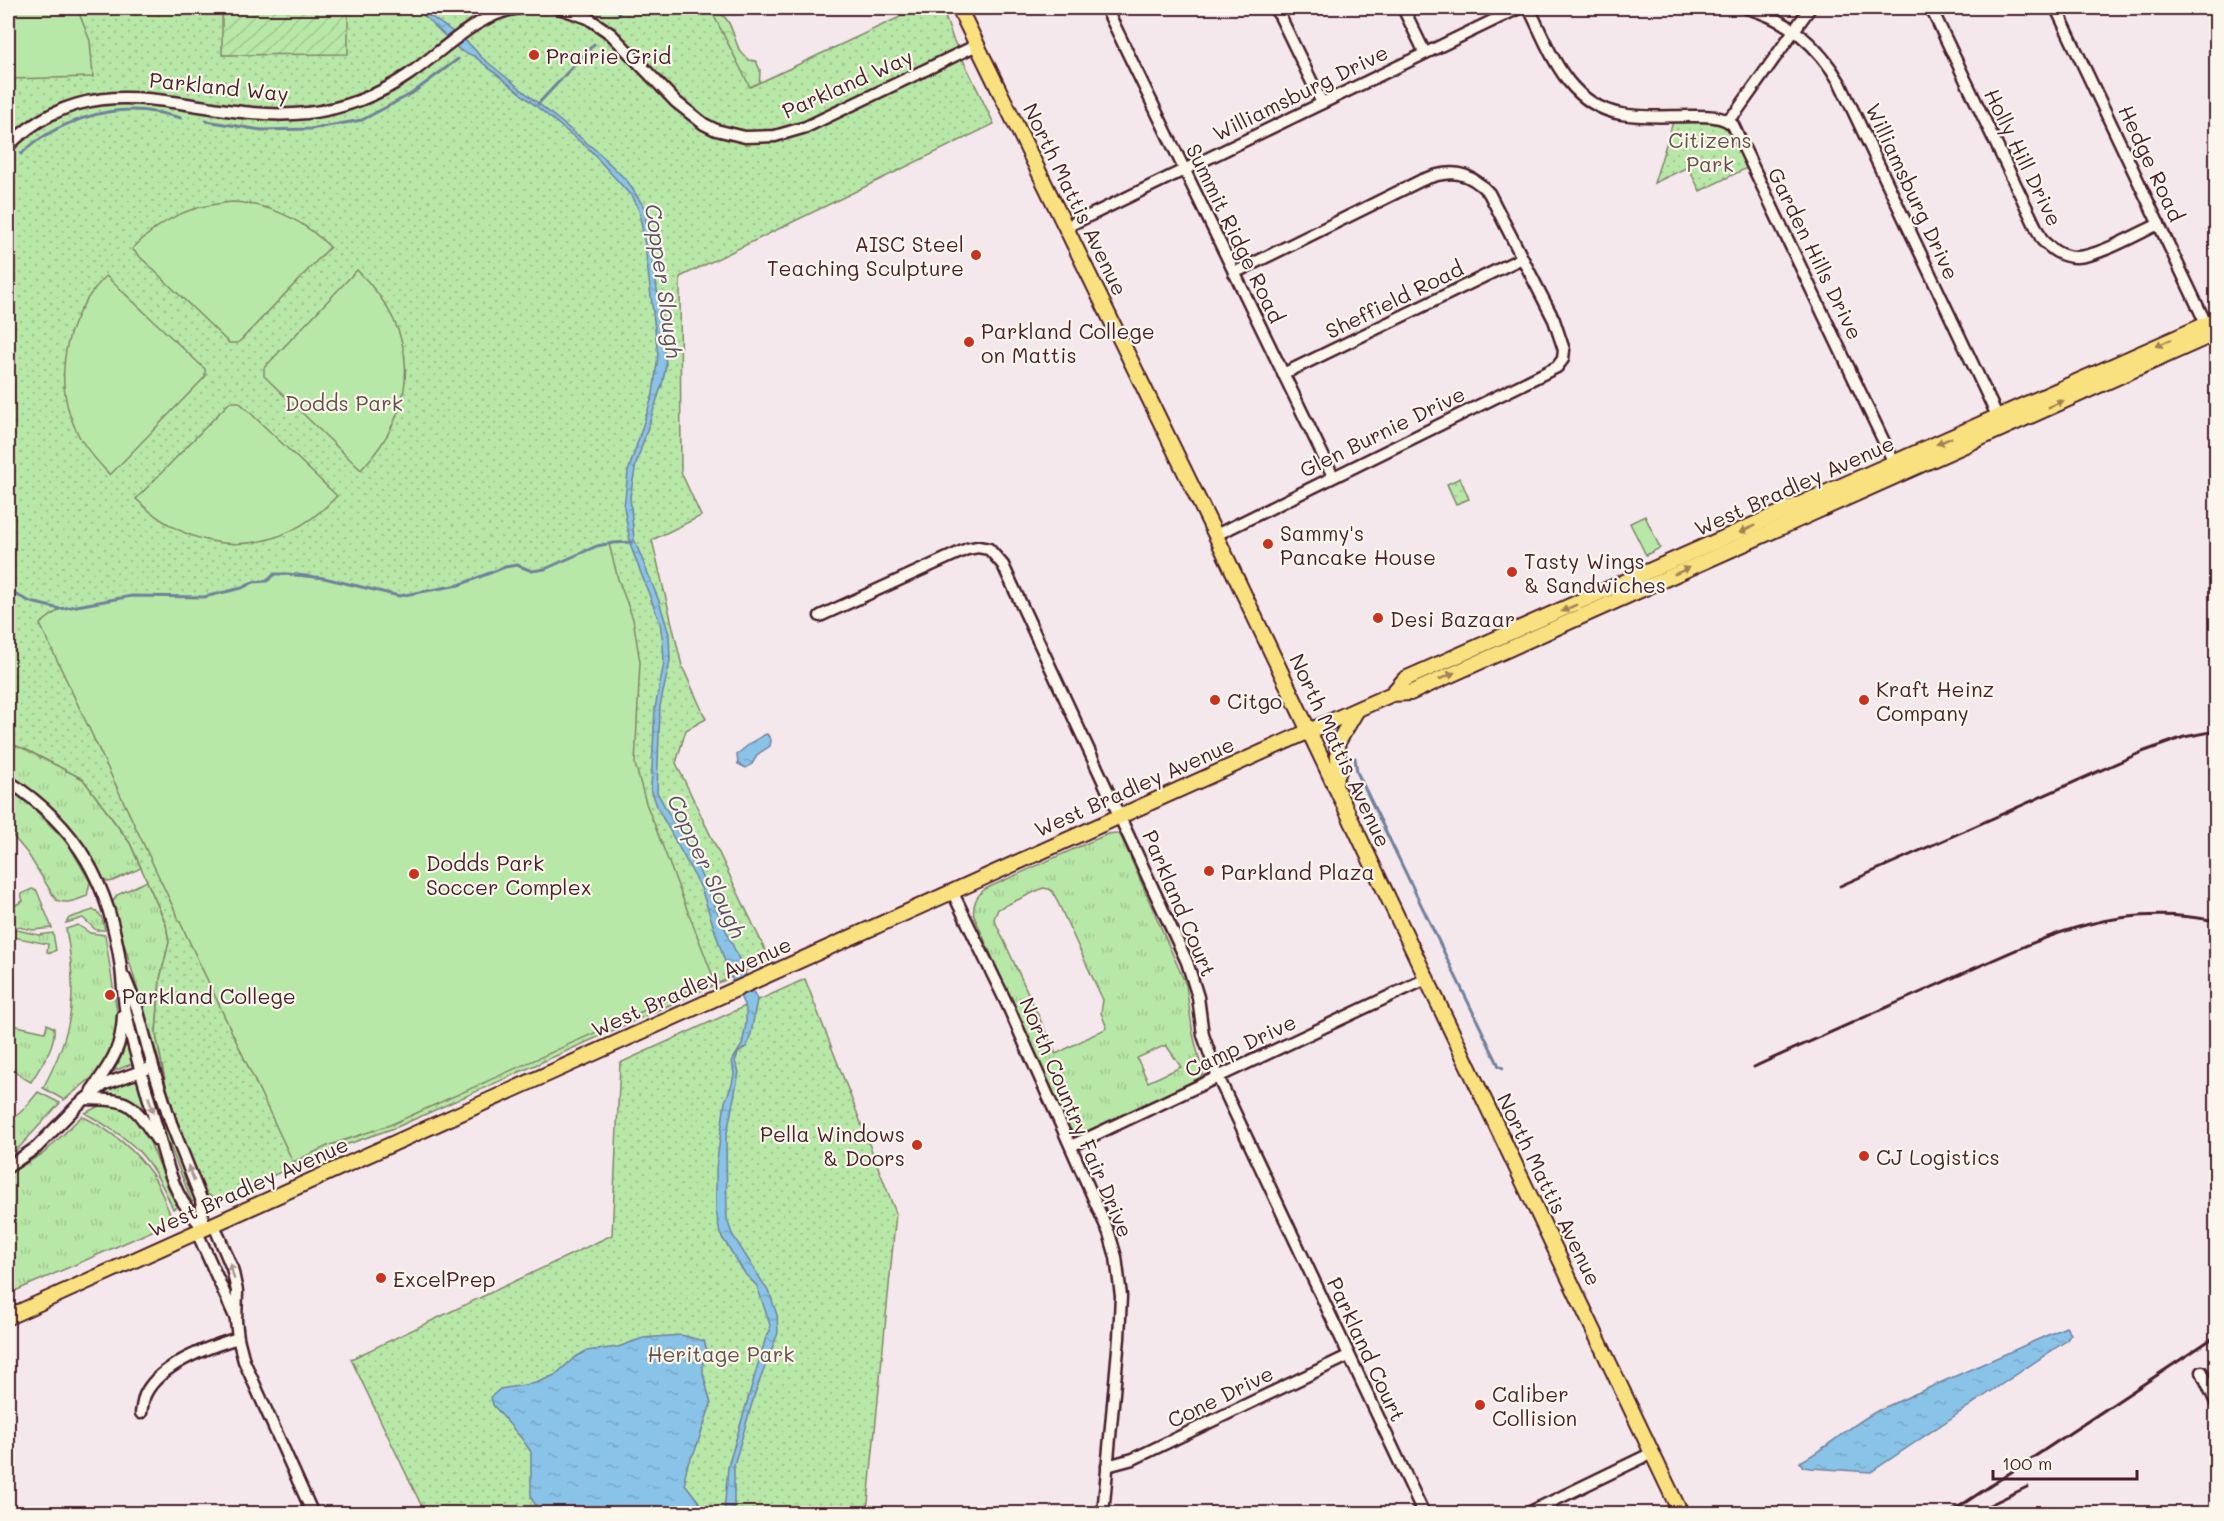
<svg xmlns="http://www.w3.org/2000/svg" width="2224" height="1521" font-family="Mali,sans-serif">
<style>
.grass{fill:url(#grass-tufts);stroke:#818469;stroke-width:1.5;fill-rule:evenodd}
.forest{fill:url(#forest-crowns);stroke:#818469;stroke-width:1.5}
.park{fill:url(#park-dots);stroke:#818469;stroke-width:1.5}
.garden{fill:url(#garden-furrows);stroke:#818469;stroke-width:1.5}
.pitch{fill:#b8e8a7;stroke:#818469;stroke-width:1.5}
.water{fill:url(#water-ripples);stroke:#70819c;stroke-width:1.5}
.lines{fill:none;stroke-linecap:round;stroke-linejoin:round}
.stream{stroke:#70819c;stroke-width:3}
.minor-casing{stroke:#4a1f2b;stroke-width:15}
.major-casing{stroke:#4a1f2b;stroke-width:18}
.minor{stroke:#fbf7ec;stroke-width:10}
.major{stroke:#fae180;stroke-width:14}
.rail{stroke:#4a1f2b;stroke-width:3}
.oneway{fill:#a28056}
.oneway2{fill:#ab9695}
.poi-dot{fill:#c8321e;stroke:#fbf7ec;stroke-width:2}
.labels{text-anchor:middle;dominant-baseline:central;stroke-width:4.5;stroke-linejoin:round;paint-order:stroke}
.poi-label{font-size:21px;fill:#4a1f2b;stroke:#fbf7ec;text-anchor:start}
.street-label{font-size:21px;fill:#4a1f2b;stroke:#fbf7ec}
.park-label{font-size:21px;fill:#66514a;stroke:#fbf7ec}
.water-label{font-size:22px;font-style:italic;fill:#5d5064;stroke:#fbf7ec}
</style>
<defs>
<pattern id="grass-tufts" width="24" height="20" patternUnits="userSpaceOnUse" patternTransform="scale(1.5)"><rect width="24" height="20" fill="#b8e8a7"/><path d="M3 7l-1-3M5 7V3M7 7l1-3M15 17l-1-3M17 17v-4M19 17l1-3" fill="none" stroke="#a0c790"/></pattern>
<pattern id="forest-crowns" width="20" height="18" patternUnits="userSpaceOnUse" patternTransform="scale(1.5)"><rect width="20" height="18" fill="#b8e8a7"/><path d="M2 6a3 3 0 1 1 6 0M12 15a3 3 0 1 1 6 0" fill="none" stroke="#a0c790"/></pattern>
<pattern id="park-dots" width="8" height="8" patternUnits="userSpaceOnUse" patternTransform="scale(1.5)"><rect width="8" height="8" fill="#b8e8a7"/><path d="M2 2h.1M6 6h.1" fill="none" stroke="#a0c790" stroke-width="1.8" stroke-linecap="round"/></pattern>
<pattern id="garden-furrows" width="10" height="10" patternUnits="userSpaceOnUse" patternTransform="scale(1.5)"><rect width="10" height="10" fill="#b8e8a7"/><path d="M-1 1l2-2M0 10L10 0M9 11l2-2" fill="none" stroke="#a0c790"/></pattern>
<pattern id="water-ripples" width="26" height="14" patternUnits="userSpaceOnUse" patternTransform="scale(1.5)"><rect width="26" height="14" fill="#89c3e8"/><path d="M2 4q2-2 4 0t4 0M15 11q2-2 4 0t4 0" fill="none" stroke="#78a7c7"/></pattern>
</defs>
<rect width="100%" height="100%" fill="#f5e8ed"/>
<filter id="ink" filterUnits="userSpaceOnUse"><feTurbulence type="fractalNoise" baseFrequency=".0167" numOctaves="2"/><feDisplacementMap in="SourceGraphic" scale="12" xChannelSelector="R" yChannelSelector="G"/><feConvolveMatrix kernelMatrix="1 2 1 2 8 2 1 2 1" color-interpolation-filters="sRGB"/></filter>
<g filter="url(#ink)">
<!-- grass -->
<g class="grass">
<path d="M8,743l17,6 58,30 47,64 11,25 -28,13 -5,1 -5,-3c-24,-42 -52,-80 -95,-105z"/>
<path d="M8,788l21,16 38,38 23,40 -3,14c-11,4 -20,9 -31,4l-28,-46 -20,-24z"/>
<path d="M1115,833l5,2 3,6 63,144 7,49 10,40 -5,6 -117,54 -13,-6 -94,-212c-2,-11 3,-21 11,-27l100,-45 23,-10zM1043,888l6,1 4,3 50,108 -2,13 6,15 -51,26 -62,-135 4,-10zM1166,1045l15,22 -33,15 -11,-24z"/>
<path d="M147,881l19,43 3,18 -9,37 -4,55 10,51 -54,-182 5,-8z"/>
<path d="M32,889l5,2 15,37 -19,2 -25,-5v-16l15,-8 -2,-7z"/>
<path d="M93,910c9,4 10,10 12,20h-9l-13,-12 -17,5 3,-5z"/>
<path d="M78,925l12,8 15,2 13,83 1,19 -19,34 -36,29 -21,-12c31,-58 35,-95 23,-159z"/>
<path d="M8,928l31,7 14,-2 3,17 -5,3 -4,-1 1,-8 -40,-8z"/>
<path d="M8,1024l37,8 2,-8 7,4c2,18 -14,39 -23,54 -29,-14 -24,-29 -23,-58z"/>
<path d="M128,1036l6,24 -2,4 -18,7 8,-16z"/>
<path d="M134,1080l5,2 8,25 -5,3 -15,-10 -28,-6 21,-11z"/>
<path d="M149,1081l3,5 44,114 -4,2 -34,-86z"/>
<path d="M38,1092l22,11 -46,50 -6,4v-34l17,-15z"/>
<path d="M110,1104l11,2 9,5 13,14 34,82 -4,2c-23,-54 -38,-67 -88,-96l16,-8z"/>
<path d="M82,1116c28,14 53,33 71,60 8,13 13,29 19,43l-13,9 -151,66v-120l36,-21z"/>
</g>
<!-- forest -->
<path class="forest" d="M696,8h19v2c17,8 17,24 24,39 2,4 7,8 10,11l7,1 4,9 -1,21 -5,6z"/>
<!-- park -->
<g class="park">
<path d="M8,8h702l40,79 169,-79h23l11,31 41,85 -314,153 1,195 20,44 -49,24 30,126 24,53 -20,11 -10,33 94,197 -373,167 -66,23 -109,48h-8l-9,-5 -24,-60 -15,-48 -10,-51 4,-55 9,-37 -3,-18 -36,-81 -47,-64 -58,-30 -17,-6z"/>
<path d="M1692,121l29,3 9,6 17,38 -47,23 -12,-24 -34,16 19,-61z"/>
<path d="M1460,478l9,21 -13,5 -9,-20z"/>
<path d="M805,979l91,234 -29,300h-442l-74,-154 261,-124 8,-172z"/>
</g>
<!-- garden -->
<path class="garden" d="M222,8h126v46l-126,1z"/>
<!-- pitch -->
<g class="pitch">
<path d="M8,8h69l13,33 3,36 -85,2z"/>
<path d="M232,202c39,2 70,17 98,45l-92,96h-9l-97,-94c31,-31 56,-43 100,-47z"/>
<path d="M357,270c64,63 64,135 4,200l-97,-94v-8z"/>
<path d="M106,276l99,93v8l-95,98c-11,-12 -23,-24 -31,-39 -29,-55 -15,-118 27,-160z"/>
<path d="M230,402h9l98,94c-60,63 -139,63 -201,3z"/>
<path d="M1645,516l15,32 -14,7 -16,-32z"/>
<path d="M609,544l9,35 15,40 7,43 -5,102 11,39 68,176 -324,146 -60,20 -37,17 -253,-538 20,-15 72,-13 72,1 38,-9 12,-6 13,-1 8,-7 49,4 75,18 60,-11 46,-18 12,-2 15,6 13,-2 51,-23z"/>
</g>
<!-- water -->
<g class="water">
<path d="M416,8h5c18,18 43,26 59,48l118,96 30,30 16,25 15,95 7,63 -3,16 -27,83 -6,33 4,42 25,62 10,33 1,27 -10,45 -3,86 40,74 60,133 -6,35 -4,12 -9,7 -3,9 4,10 -13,66 1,81 5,15 38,60 7,21 1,18 -23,60 -21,72v48h-10l4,-46 38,-130 4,-6v-6l-13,-39 -11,-11 -26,-41 -4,-24v-42l9,-66 7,-18 2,-10 -2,-13 10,-16 4,-21v-15l-19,-41 -26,-80 -43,-79 -7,-20 4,-81 9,-45 -1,-20 -3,-20 -29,-76 -7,-40 4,-35 25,-78 5,-39 -13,-109 -6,-36 -5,-11 -45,-50 -115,-93 -13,-5z"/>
<path d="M767,734l4,6 -1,6 -12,8 -6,10 -6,4 -8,-4 -1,-9c5,-6 23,-19 30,-21z"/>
<path d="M2066,1327l5,7 -5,7 -195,131 -60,-4 -8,-1 -3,-5c29,-15 51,-38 81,-53z"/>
<path d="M681,1335l23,6 3,9 -4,12v11l8,31 -16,47 -7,12 -3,13v8l14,18 -1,11h-157l-10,-15v-46l-9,-13 -29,-34 -2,-8 9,-8 36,-6 19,-8 20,-18 11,-6 32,-4 25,-9z"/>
</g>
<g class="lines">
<!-- stream -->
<g class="stream">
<path d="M618,8l1,7"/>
<path d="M538,104l56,-60"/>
<path d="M206,121l55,9 49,-1 52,-9 49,-26 47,-35"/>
<path d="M21,154c33,-31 87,-50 133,-42 9,1 18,4 27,6"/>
<path d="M8,591l23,11 29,7 72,-13 72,1 38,-9 12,-6 13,-1 8,-7h13l36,4 75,18 60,-11 46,-18 12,-2 15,6 13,-2 52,-23 16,-3 19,-1"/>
<path d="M1355,758l2,14 142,294 4,2"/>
</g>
<defs>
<g id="minor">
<path d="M559,8l29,10 23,16 65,68 28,22 12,6 29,7 30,-1 31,-9 171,-82"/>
<path d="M1106,8l227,468"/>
<path d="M1274,8l6,8 42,87"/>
<path d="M1403,8l22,45"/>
<path d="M1529,8c21,43 38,96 92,106 22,4 46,2 69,2 15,0 32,-1 43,9l163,342"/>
<path d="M1747,8c42,12 71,37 93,75l161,341"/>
<path d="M1931,8l111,232c9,9 19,17 33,17 21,1 64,-24 84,-33"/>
<path d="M2056,8l153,322"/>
<path d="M1727,120l10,-9 73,-103"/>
<path d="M8,146c93,-92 191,-21 299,-33 36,-4 72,-18 101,-38 35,-24 69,-62 112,-67"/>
<path d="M1066,227l453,-219"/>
<path d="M1283,374l239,-116"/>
<path d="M1216,535l341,-168 6,-8 1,-9 -10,-30 -65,-127c-21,-23 -39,-24 -67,-13l-188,93"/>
<path d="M820,616l147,-67 11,-2 11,2 14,16 184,397 11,35 5,38 15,42 206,437"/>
<path d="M8,781c70,45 102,104 113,187 2,15 2,30 5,45 7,36 19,70 28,105 8,28 16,67 33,90 5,7 11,14 17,21"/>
<path d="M952,891l55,113 58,130 44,99 7,24 5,39 -2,42 -16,176"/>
<path d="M125,978l12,30 16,59 18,56 30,76 3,29"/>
<path d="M92,1090c19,-27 30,-41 31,-75"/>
<path d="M86,1099c47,1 45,3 71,41"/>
<path d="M1071,1146l355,-167"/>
<path d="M8,1167l29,-20 42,-43 26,-20 42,-15"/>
<path d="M214,1225l18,43 5,23 -1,30 2,17 6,23 69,153"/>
<path d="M197,1232l38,85"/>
<path d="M2202,1372l14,31"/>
<path d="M141,1413c1,-6 2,-13 4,-18 14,-30 63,-48 93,-57"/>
<path d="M1107,1466l26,-7 215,-103"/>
<path d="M1526,1514l126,-61"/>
</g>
<g id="major">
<path d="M959,8l261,536 461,970"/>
<path d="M1392,694l13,-15 811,-359"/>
<path d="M1334,785l5,-14 -2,-27 20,-34"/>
<path d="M8,1317l1350,-608 34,-15 18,-1 806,-360"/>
</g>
</defs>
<!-- minor casing -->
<use href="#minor" class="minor-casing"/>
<!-- major casing -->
<use href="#major" class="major-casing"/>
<!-- minor -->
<use href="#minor" class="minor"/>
<!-- major -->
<use href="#major" class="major"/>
<!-- rail -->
<g class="rail">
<path d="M1840,886l302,-134 42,-15 32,-6"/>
<path d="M1754,1067c61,-28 122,-55 183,-82 96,-42 170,-86 279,-64"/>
<path d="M1948,1514l268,-178"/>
<path d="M1971,1514l56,-27"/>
</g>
</g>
<!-- one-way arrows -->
<defs><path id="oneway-solid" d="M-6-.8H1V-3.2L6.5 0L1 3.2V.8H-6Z" transform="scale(1.5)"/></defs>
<g class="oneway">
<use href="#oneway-solid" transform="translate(2163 343) rotate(156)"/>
<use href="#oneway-solid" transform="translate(2056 404) rotate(-24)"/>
<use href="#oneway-solid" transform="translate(1944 441) rotate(156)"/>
<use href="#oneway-solid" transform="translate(1747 529) rotate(156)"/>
<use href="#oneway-solid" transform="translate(1682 571) rotate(-24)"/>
<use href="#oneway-solid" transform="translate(1569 608) rotate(156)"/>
<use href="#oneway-solid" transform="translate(1447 676) rotate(-24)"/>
</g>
<g class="oneway2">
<use href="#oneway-solid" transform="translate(151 1105) rotate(73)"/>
<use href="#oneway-solid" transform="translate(191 1173) rotate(-112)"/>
<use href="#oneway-solid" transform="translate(232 1271) rotate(-105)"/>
</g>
</g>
<!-- markers -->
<g class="poi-dot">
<circle cx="534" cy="55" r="6"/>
<circle cx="976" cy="255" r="6"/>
<circle cx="969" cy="342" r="6"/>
<circle cx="1268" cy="544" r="6"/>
<circle cx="1512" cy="572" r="6"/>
<circle cx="1378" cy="618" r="6"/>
<circle cx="1215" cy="700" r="6"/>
<circle cx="1864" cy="700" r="6"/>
<circle cx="1209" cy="871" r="6"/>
<circle cx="414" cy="874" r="6"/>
<circle cx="110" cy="995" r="6"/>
<circle cx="917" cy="1145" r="6"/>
<circle cx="1864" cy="1156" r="6"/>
<circle cx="381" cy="1278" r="6"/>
<circle cx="1480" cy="1405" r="6"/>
</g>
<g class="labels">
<!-- poi labels -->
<g class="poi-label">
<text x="546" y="55">Prairie Grid</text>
<text x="964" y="243" text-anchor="end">AISC Steel<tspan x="964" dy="24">Teaching Sculpture</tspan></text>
<text x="981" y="330">Parkland College<tspan x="981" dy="24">on Mattis</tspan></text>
<text x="1280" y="532">Sammy's<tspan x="1280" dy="24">Pancake House</tspan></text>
<text x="1524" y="560">Tasty Wings<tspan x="1524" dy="24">&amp; Sandwiches</tspan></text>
<text x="1390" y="618">Desi Bazaar</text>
<text x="1876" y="688">Kraft Heinz<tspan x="1876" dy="24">Company</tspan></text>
<text x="1227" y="700">Citgo</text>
<text x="426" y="862">Dodds Park<tspan x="426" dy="24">Soccer Complex</tspan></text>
<text x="1221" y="871">Parkland Plaza</text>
<text x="122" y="995">Parkland College</text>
<text x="905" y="1133" text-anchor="end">Pella Windows<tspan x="905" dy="24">&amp; Doors</tspan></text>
<text x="1876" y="1156">CJ Logistics</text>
<text x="393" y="1278">ExcelPrep</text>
<text x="1492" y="1393">Caliber<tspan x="1492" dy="24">Collision</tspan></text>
</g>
<!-- street labels -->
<g class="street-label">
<text transform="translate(847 83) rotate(-24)">Parkland Way</text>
<text transform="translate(219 86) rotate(6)">Parkland Way</text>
<text transform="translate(1300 92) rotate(-26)">Williamsburg Drive</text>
<text transform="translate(2024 157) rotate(64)">Holly Hill Drive</text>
<text transform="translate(2152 163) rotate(65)">Hedge Road</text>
<text transform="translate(1913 191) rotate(65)">Williamsburg Drive</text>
<text transform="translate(1076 199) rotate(64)">North Mattis Avenue</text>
<text transform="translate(1236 233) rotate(64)">Summit Ridge Road</text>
<text transform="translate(1816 253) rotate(64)">Garden Hills Drive</text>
<text transform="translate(1394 299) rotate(-26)">Sheffield Road</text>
<text transform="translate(1382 431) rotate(-26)">Glen Burnie Drive</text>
<text transform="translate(1794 485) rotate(-24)">West Bradley Avenue</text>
<text transform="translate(1341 750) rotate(65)">North Mattis Avenue</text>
<text transform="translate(1134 786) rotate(-24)">West Bradley Avenue</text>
<text transform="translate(1180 903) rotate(67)">Parkland Court</text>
<text transform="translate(691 986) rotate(-24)">West Bradley Avenue</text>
<text transform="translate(1240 1045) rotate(-25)">Camp Drive</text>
<text transform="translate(1077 1117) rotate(67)">North Country Fair Drive</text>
<text transform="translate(248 1186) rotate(-24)">West Bradley Avenue</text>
<text transform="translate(1550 1189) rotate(64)">North Mattis Avenue</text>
<text transform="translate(1367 1349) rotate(65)">Parkland Court</text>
<text transform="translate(1220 1396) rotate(-26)">Cone Drive</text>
</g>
<!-- park labels -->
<g class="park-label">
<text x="1710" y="139">Citizens<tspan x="1710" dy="24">Park</tspan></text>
<text x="344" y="402">Dodds Park</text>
<text x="721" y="1353">Heritage Park</text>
</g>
<!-- water labels -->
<g class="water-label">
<text transform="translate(664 281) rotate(82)">Copper Slough</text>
<text transform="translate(707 866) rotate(65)">Copper Slough</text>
</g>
</g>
<!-- margin -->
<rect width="2224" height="1521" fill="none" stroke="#fbf7ec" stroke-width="30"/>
<rect x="15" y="15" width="2194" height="1491" fill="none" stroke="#4a1f2b" stroke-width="2" filter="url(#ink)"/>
<!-- scale -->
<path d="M1993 1470v9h144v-9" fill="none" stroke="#4a1f2b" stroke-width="3"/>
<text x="2002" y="1470" font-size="18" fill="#4a1f2b" stroke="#fbf7ec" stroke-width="4.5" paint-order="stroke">100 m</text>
</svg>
